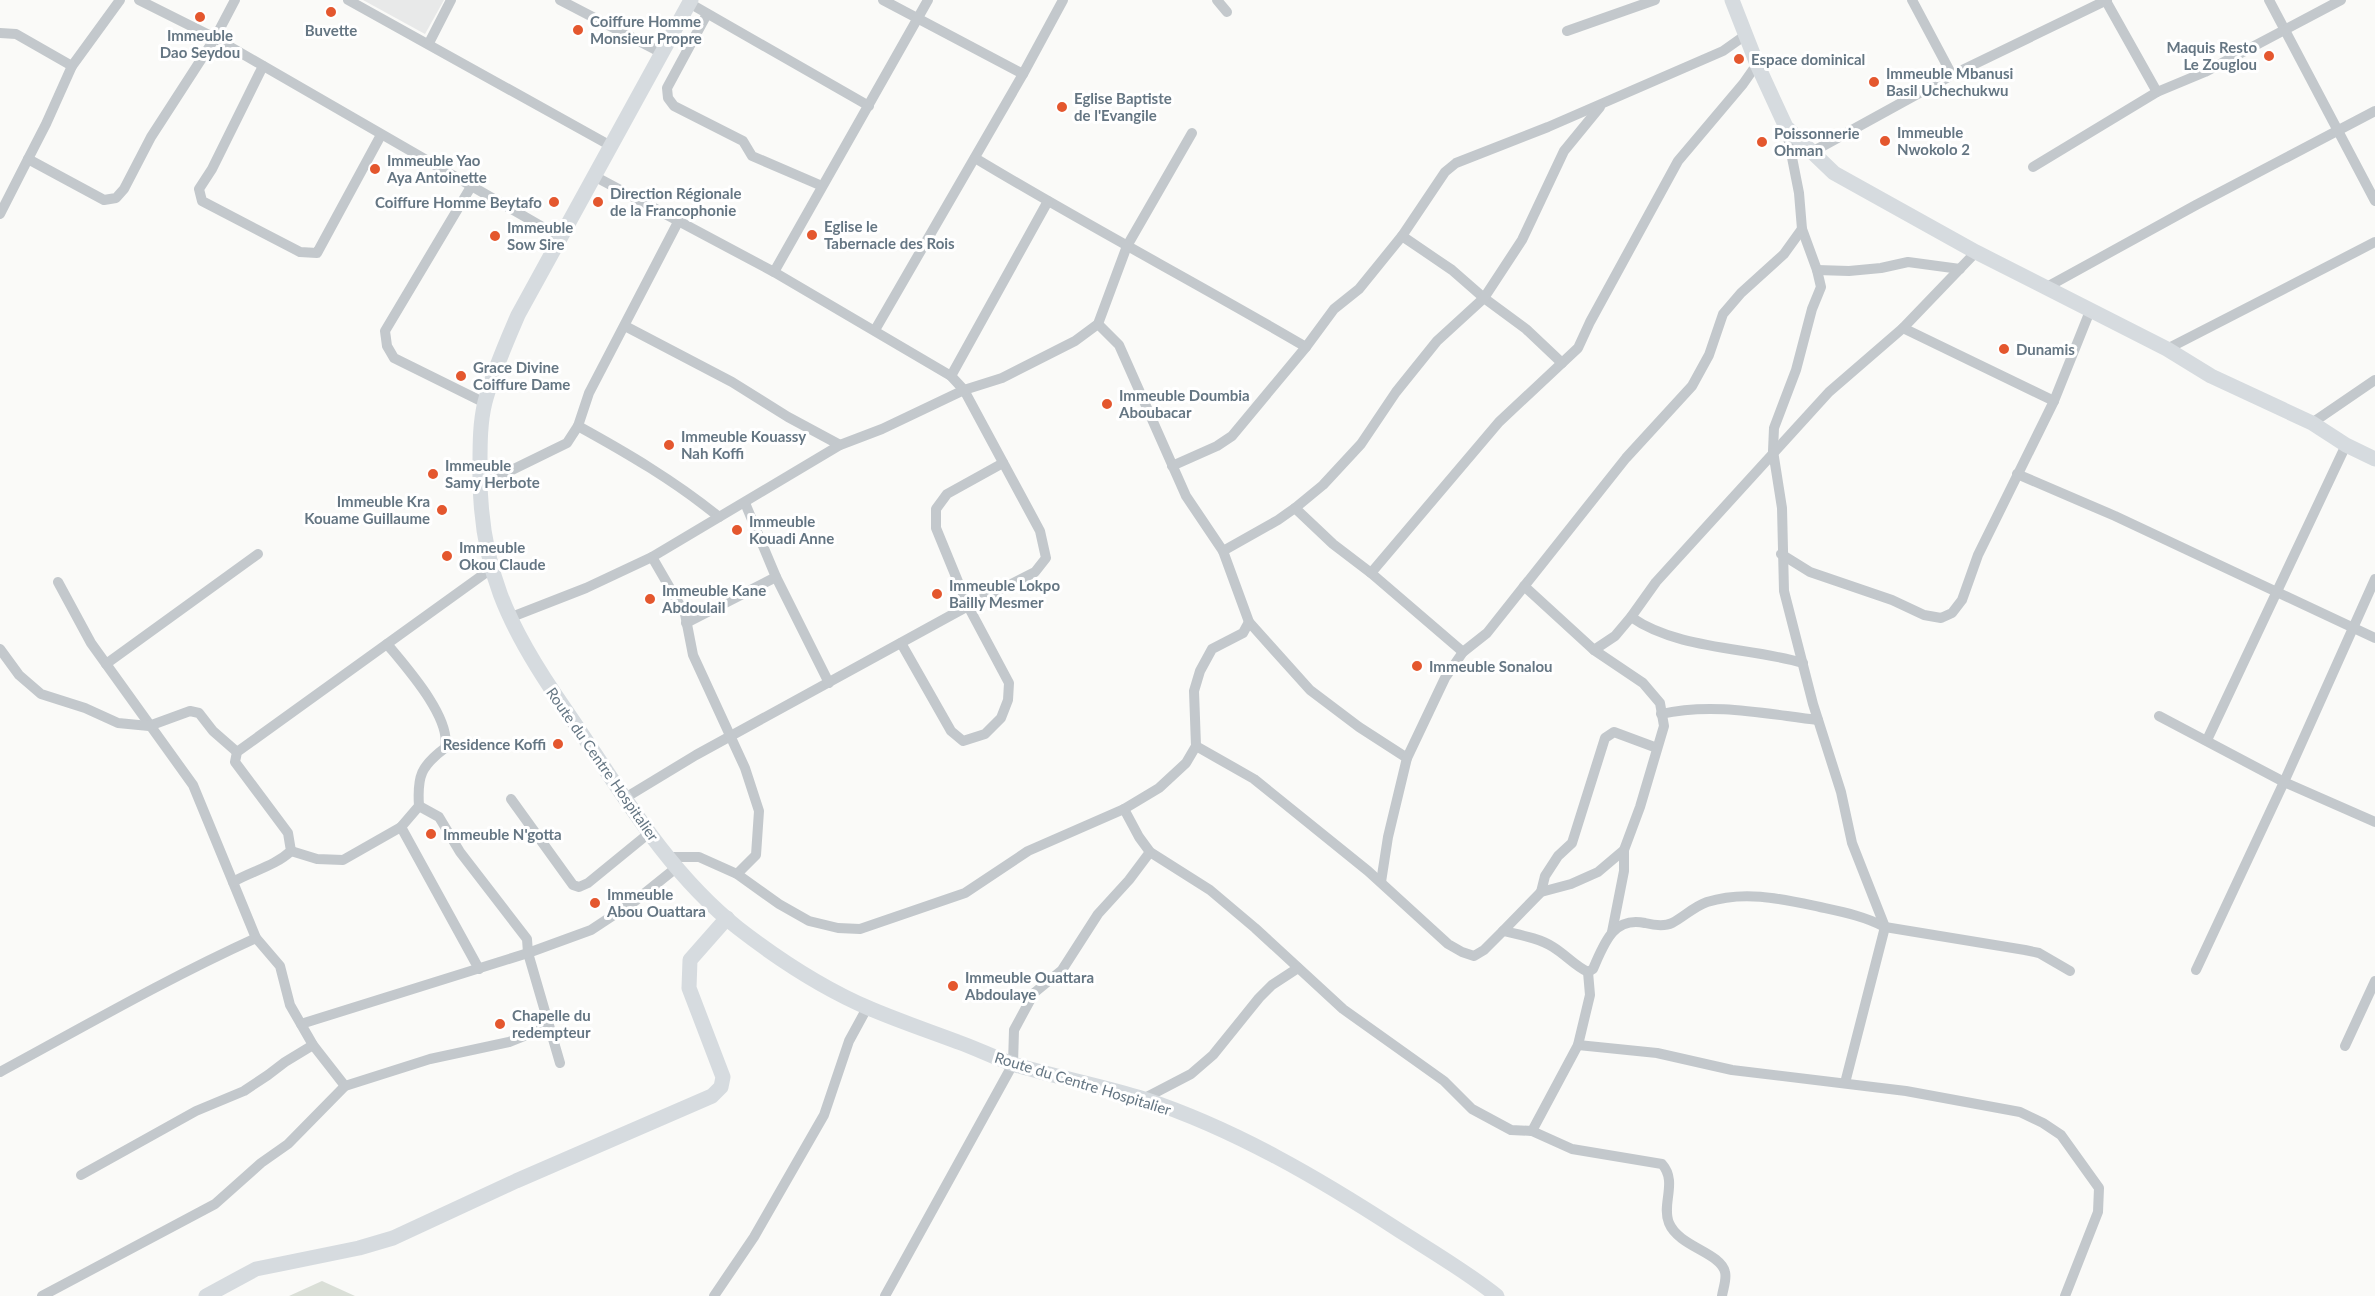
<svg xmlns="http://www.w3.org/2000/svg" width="2375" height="1296" font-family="Lato,sans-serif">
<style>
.built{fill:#e8e9e9}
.green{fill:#dadfd7}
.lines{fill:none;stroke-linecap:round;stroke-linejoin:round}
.street{stroke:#c3c8cc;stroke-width:10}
.secondary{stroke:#d6dbdf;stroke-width:15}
.poi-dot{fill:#e4572e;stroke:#fff;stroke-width:2}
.labels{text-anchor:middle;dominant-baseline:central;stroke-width:6;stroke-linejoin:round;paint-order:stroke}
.poi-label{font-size:15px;font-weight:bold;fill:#657683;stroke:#fff;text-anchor:start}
.street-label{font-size:15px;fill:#657683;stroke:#fff}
</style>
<rect width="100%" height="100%" fill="#fafaf8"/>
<!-- built -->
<path class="built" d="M363,0h81l-19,34z"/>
<!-- green -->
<path class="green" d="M322,1281l33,15h-66z"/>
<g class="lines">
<!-- street -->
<g class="street">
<path d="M139,0l76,38 20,-38"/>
<path d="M348,0l263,146"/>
<path d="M560,0l102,53"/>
<path d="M883,0l140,74"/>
<path d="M1217,0l10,12"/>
<path d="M1912,0l40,75 155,-75"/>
<path d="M2269,0l106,201"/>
<path d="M2106,1l51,91"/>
<path d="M689,3l180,103"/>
<path d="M707,14l-40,74 1,10 6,8 69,35 9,15 70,30"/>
<path d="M1567,31l88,-31"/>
<path d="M0,33l16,1 56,32"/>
<path d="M429,43l22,-43"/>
<path d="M263,66l-51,103 -13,20 3,12 98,51 17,1 64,-118"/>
<path d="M1786,127l13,66 3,36 15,41 4,17 -9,22 -16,61 -22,58 -1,23 9,57 2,83 29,113 28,88 11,51 33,84 -40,156"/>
<path d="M1812,152l140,-77"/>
<path d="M975,158c109,66 222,125 331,189"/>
<path d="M28,159l18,-35 26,-58 48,-66"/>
<path d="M2033,167l124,-75 48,-20 136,-72"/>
<path d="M594,176l180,96 177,104 13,14 76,141 6,27 -11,14 -67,34 -272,149 -71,43"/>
<path d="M472,185l-87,146 2,15 7,12 91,45"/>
<path d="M0,214l28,-55 76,41 12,-2 8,-9 27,-52 64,-99 345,199"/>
<path d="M1402,236l50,34 32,28 42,31 36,34"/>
<path d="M1817,270l32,1 32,-3 27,-6 52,7"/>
<path d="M774,272l154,-272"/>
<path d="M2047,287l149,-82 179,-94"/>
<path d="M1098,324l21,21 67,151 37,55 26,71 61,68 49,37 48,31"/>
<path d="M625,326l107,56 56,35 52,28"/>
<path d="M1903,328l151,73"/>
<path d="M875,330l148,-256 40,-74"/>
<path d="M2167,349l208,-107"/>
<path d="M951,376l97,-175"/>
<path d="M2312,423l63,-43"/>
<path d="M578,426c49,27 97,55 141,91"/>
<path d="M1172,466l45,-20 15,-10 74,-89 28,-38 25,-20 43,-53 43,-64 11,-9 92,-36 175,-76 24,-17"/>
<path d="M2017,474l98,42 260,122"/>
<path d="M479,486l88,-43 11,-17 11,-33 89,-171"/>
<path d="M745,503l31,74 53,106"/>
<path d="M1295,508l38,36 38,29 92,79"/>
<path d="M1223,551l55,-31 17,-12 28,-23 38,-41 35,-52 41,-51 47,-43 38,-58 42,-89 36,-44"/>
<path d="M1781,554l29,18 82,28 32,15 17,3 11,-5 10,-13 16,-45 76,-154 36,-90"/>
<path d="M652,557l33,57 8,41 52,113 14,43 -3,44 -19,19"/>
<path d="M1371,573l128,-151 79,-74 12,-26 88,-161 65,-77 14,-20"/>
<path d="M58,582l33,61 102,142 63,153 24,28 10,39 23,40 32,41"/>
<path d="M1631,617c47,33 118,30 172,46"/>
<path d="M509,618l77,-30 66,-31 188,-112 42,-16 82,-39 38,-12 73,-37 23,-17 29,-78 65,-113"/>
<path d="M686,623l90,-46"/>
<path d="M901,643l50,88 12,10 22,-7 16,-16 7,-18 1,-17 -41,-77 -32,-78v-19l11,-15 56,-31"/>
<path d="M0,649l19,26 22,19 44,14 33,15 31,3 41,-15 9,2 14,18 24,21"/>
<path d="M1594,650l21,-14 16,-19 25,-35 173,-190 74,-64 73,-76"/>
<path d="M106,664l152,-110"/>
<path d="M1661,714c52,-12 105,0 157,6"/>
<path d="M2159,716l125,66 91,40"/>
<path d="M2207,740l139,-295"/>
<path d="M1196,746l58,33 114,92 80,73 14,8 12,4 10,-6 19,-19c17,4 36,7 50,16 13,8 22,19 35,25"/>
<path d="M511,799l62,86 6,2 9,-4 60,-49"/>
<path d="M419,806l20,11 21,35 67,87 1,14 32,110"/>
<path d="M1124,809l15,28 11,15 60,38 45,38 88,81 101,72 28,28 39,21 21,1 40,18 90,15c16,18 -1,40 7,59 10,24 51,29 56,49 2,7 -2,17 -3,24"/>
<path d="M401,827l78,142"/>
<path d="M291,851l26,8 26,1 58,-33 18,-21c-2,-30 2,-40 26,-58 7,-30 -39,-81 -58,-104"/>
<path d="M669,857h30l38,17 42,30 30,17 29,7 22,1 105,-36 63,-42 96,-42 35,-21 27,-25 10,-17 -2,-55 6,-20 12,-22 31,-16 6,-11"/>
<path d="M233,882c19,-11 42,-16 58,-31l-3,-18 -53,-71 2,-10 254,-183"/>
<path d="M1381,882l7,-45 19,-79 38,-80 18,-26 24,-19 139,-175 66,-72 17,-31 14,-41 18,-21 43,-39 18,-25"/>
<path d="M1541,892l4,-16 13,-20 14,-13 33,-105 9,-6 43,16"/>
<path d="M1503,931l38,-39 30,-8 27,-12 26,-22 16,-43 24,-81 -4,-23 -17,-20 -49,-33 -70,-64"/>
<path d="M1612,932l12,-61v-21"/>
<path d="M2196,970l88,-188 91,-203"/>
<path d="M1588,972l5,-3c11,-25 20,-53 52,-46 8,2 19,4 27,0 12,-6 21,-16 35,-21 38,-12 75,-3 113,5 23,5 44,9 65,20l140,23 14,3 31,18"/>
<path d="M301,1024l227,-71 63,-23 44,-29 41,-33"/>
<path d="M1578,1045l79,8 75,17 174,21 114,21 23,11 18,12 38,53 -1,24 -33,84"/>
<path d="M2345,1046l30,-65"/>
<path d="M0,1072c85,-46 168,-94 256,-134"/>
<path d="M1143,1099l48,-25 22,-19 46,-57 13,-13 26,-17"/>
<path d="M1532,1131l46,-86 12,-50 -2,-23"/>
<path d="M81,1175l115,-64 48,-20 24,-16 17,-13 28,-17"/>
<path d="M42,1296l173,-92 46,-41 27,-19 57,-58 85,-27 79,-17 40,-16"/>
<path d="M714,1296l40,-59 70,-122 25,-74 18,-33"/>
<path d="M885,1296l128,-232 1,-34 20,-37 28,-23 36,-56 31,-34 21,-28"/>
</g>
<!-- secondary -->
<g class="secondary">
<path d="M691,0l-173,315c-12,28 -25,57 -33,87 -5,20 -5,42 -5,62 -2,102 28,164 85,245 53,77 99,160 173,219 40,31 86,61 133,81 28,12 58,22 87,33 20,7 39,17 58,23 43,13 86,21 128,34 91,30 176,80 256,132 33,21 67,41 97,65"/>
<path d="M1732,0l25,64 29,63 48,46 142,79 191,97 44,27 101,47 34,22 29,14"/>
<path d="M206,1296l50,-27 103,-21 34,-10 123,-57 196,-85 9,-9 2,-10 -34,-89 1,-28 37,-42"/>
</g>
</g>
<!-- markers -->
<g class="poi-dot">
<circle cx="331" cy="12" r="6"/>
<circle cx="200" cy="17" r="6"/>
<circle cx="578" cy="30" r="6"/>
<circle cx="2269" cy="56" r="6"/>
<circle cx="1739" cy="59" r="6"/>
<circle cx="1874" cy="82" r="6"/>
<circle cx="1062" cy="107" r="6"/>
<circle cx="1885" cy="141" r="6"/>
<circle cx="1762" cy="142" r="6"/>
<circle cx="375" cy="169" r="6"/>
<circle cx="554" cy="202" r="6"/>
<circle cx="598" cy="202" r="6"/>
<circle cx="812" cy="235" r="6"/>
<circle cx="495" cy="236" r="6"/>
<circle cx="2004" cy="349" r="6"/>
<circle cx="461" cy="376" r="6"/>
<circle cx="1107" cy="404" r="6"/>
<circle cx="669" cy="445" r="6"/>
<circle cx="433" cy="474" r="6"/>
<circle cx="442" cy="510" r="6"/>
<circle cx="737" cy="530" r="6"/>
<circle cx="447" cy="556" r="6"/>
<circle cx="937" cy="594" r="6"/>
<circle cx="650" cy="599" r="6"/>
<circle cx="1417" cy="666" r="6"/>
<circle cx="558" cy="744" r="6"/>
<circle cx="431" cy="834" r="6"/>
<circle cx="595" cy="903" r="6"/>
<circle cx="953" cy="986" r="6"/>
<circle cx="500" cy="1024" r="6"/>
</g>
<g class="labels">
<!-- poi labels -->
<g class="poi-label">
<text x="590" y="21">Coiffure Homme<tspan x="590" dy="17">Monsieur Propre</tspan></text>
<text x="331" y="30" text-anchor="middle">Buvette</text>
<text x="200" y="35" text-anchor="middle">Immeuble<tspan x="200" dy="17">Dao Seydou</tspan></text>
<text x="2257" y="47" text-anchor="end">Maquis Resto<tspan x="2257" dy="17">Le Zouglou</tspan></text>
<text x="1751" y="59">Espace dominical</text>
<text x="1886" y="73">Immeuble Mbanusi<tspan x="1886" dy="17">Basil Uchechukwu</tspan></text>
<text x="1074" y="98">Eglise Baptiste<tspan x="1074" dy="17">de l'Evangile</tspan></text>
<text x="1897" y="132">Immeuble<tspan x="1897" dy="17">Nwokolo 2</tspan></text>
<text x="1774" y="133">Poissonnerie<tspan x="1774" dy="17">Ohman</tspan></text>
<text x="387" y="160">Immeuble Yao<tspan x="387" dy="17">Aya Antoinette</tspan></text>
<text x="610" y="193">Direction Régionale<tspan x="610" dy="17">de la Francophonie</tspan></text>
<text x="542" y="202" text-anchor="end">Coiffure Homme Beytafo</text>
<text x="824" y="226">Eglise le<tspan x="824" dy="17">Tabernacle des Rois</tspan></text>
<text x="507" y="227">Immeuble<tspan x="507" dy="17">Sow Sire</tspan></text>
<text x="2016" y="349">Dunamis</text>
<text x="473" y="367">Grace Divine<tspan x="473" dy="17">Coiffure Dame</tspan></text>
<text x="1119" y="395">Immeuble Doumbia<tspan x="1119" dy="17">Aboubacar</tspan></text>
<text x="681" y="436">Immeuble Kouassy<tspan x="681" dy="17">Nah Koffi</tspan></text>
<text x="445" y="465">Immeuble<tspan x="445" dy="17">Samy Herbote</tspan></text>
<text x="430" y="501" text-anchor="end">Immeuble Kra<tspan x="430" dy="17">Kouame Guillaume</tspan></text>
<text x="749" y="521">Immeuble<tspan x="749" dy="17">Kouadi Anne</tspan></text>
<text x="459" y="547">Immeuble<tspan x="459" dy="17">Okou Claude</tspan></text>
<text x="949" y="585">Immeuble Lokpo<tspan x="949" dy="17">Bailly Mesmer</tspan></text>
<text x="662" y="590">Immeuble Kane<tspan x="662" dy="17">Abdoulail</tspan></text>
<text x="1429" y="666">Immeuble Sonalou</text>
<text x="546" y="744" text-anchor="end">Residence Koffi</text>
<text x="443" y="834">Immeuble N'gotta</text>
<text x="607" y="894">Immeuble<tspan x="607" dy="17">Abou Ouattara</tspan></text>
<text x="965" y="977">Immeuble Ouattara<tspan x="965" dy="17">Abdoulaye</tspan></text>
<text x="512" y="1015">Chapelle du<tspan x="512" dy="17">redempteur</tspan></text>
</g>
<!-- street labels -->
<g class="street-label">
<text transform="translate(603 764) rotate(55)">Route du Centre Hospitalier</text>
<text transform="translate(1083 1083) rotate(17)">Route du Centre Hospitalier</text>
</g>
</g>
</svg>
